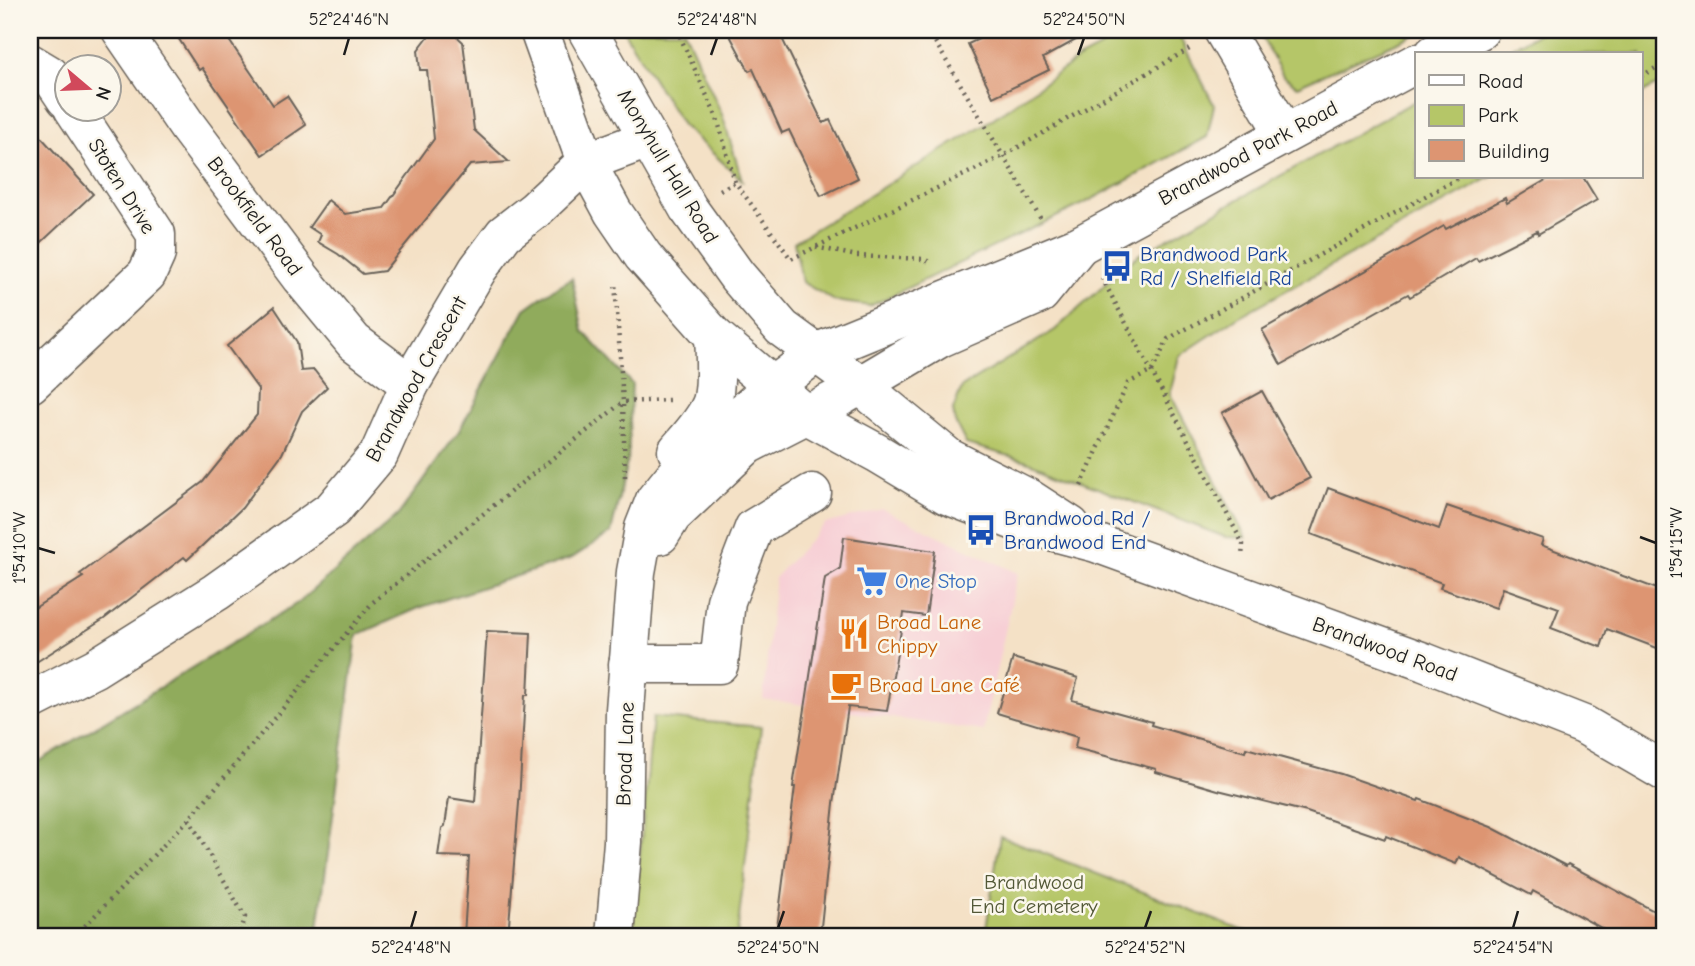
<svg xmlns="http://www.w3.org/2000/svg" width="1695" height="966" font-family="'Comic Neue',sans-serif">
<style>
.built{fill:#f7cfd5}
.green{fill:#b5c668;stroke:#687142;stroke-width:2}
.forest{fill:#90ab5c;stroke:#56643c;stroke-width:2}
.building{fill:#dd9572}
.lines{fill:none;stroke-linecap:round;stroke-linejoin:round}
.minor-casing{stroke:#686158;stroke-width:41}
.path{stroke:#686158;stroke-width:4.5;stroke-dasharray:2 5;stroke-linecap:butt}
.minor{stroke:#fff;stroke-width:38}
.ticks{fill:none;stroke:#1c1c1c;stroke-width:2.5}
.labels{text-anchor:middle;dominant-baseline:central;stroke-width:5;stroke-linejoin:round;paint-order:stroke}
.street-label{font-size:21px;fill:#1c1c1c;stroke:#fbf7ec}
.transit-label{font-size:21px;fill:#164399;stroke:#fbf7ec;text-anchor:start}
.shop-label{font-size:21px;fill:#366cbe;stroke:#fbf7ec;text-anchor:start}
.food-label{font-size:21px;fill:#c56008;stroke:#fbf7ec;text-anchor:start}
.park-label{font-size:21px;fill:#525837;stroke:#fbf7ec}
.neatline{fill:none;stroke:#1c1c1c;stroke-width:2.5}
.ticks-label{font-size:18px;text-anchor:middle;fill:#1c1c1c}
</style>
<rect width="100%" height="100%" fill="#fbf7ec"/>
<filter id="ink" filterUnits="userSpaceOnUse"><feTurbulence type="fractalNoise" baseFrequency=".0143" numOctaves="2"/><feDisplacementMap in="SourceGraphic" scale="14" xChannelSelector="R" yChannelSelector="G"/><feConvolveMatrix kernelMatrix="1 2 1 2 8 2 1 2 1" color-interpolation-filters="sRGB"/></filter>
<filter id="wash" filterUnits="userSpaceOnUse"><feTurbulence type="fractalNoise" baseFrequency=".00686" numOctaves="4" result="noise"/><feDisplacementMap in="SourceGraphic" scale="28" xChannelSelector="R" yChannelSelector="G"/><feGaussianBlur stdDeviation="1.57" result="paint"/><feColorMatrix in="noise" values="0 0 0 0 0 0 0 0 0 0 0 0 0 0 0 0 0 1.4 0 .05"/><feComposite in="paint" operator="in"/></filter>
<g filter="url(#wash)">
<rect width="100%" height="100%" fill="#f4e1c6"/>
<!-- built -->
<path class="built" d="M882,509l136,64 -35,158 -220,-32 12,-122 50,-53z"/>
<!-- green -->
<g class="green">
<path d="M623,30h61l39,87 19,63 -60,-55z"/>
<path d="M1134,30h42l38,75 -7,32 -122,66 -215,103 -35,-5 -33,-19 -8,-40 194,-120 90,-63z"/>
<path d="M1258,30h167l-128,56 -14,-10z"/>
<path d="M1544,30h121v51l-24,13v-40h-142z"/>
<path d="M1417,100v77h74l-253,140 -59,39 -9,38 76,144 -21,-1 -201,-77 -58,-16 -11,-22 -2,-12 9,-23 93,-57 83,-75z"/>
<path d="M653,717l108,10 -24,209h-105z"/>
<path d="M1000,836l256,100h-271z"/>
</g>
<!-- forest -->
<path class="forest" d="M572,278l11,53 49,53 -4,74 -17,75 -39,25 -153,50 -62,27 -40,301h-287v-169l269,-165 99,-87 61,-84 66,-122 22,-16z"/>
<g id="blocks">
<!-- building -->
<g class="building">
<path d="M173,30h49l51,75 14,-9 19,29 -44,30 -60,-87 -3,2z"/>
<path d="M450,30l13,12 11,88 35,32 -39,3 -86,106 -21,3 -25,-20 -20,-12 3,-7 -12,-8 19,-27 17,14 39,-6 50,-69 -7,-69h-7l-2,-20 13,-17z"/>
<path d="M727,30h51l45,93 7,-3 28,58 -37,18 -32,-66 -7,3 -29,-64 -4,2z"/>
<path d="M998,30h96l-51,28 6,12 -56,27 -25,-53z"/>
<path d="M30,125l63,69 -63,59z"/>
<path d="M1551,177h32l14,23 -59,34 -1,-3 -59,30 -2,-3 -66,39 -2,-3 -127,71 -19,-35 182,-104 2,3 59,-31 2,5z"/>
<path d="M274,307l23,35 4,29 13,-1 13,17 -25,24 -20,43 -40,54 -55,52 -3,-3 -80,62 -74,47v-55l53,-34 -3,-3 123,-92 54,-67 1,-26 -31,-43z"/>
<path d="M1262,391l48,87 -42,22 -46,-87z"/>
<path d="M1328,488l111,41 8,-23 96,33 -2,6 124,47v59l-58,-22 -6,18 -50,-19 8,-20 -56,-20 -7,20 -56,-20 2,-5 -131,-49z"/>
<path d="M844,537l91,14 -9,65 -22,-3 -17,98 -39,-4 -14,96 -14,133h-44l19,-149h-2l32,-209 15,-9z"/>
<path d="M487,631l44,2 -3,62h-3l-6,108 -11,133h-44l5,-79 -31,-1 4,-28 3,-2 4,-28 26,4z"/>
<path d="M1013,658l65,20 -6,22 80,22 -1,3 94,27 1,-4 95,26 77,27 1,-2 72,28 75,39 2,-2 97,53v19h-49l-83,-45 -2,4 -72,-38 -3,7 -70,-28 -1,3 -78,-27 -89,-22 -62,-18v-3l-81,-21 2,-11 -80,-24z"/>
</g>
</g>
</g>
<g filter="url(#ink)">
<use href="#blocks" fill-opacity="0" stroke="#686158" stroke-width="2"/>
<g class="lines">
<defs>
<g id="minor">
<path d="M121,30l66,96 114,152 53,64 56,42"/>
<path d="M539,30l47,132 27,50 30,44 71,80 93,79 70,38 70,42 73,28 76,20 328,119 160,63 81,47"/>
<path d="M587,30l101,178 49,68 45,52 79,58 88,72 79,40 43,28"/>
<path d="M1223,30l61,103"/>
<path d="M1434,54l46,-24"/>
<path d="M30,63l20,12 16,24"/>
<path d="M30,384l117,-110 9,-20v-20l-83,-126"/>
<path d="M677,451c12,-14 29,-32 35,-49 5,-18 3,-47 2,-66"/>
<path d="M660,535l12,-19 75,-71 90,-46 103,-61 100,-44 39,-48"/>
<path d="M628,664h91l7,-63 28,-73 58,-35"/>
<path d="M30,701l65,-33 121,-76 117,-83 46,-55 31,-70 68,-115 26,-35 31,-24 51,-48 62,-23"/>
<path d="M615,936l8,-94 2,-132 11,-138 8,-44 11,-28 25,-31 92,-82 46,-35 262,-107 337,-182"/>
</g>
</defs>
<!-- minor casing -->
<use href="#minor" class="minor-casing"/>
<!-- path -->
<g class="path">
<path d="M677,30l40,88 18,64 56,77 212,-103 188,-108"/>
<path d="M928,30l114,191"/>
<path d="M1641,76l24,-13"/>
<path d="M720,190l15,-8"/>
<path d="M816,247l41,9 67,3 7,4"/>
<path d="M1102,278l141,266 -1,13"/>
<path d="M625,477l-2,-75 46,-2"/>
<path d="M1081,486l47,-103 24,-12 16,-32 292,-162"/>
<path d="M189,819l56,98 -5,19"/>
<path d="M75,936l114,-117 184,-217 250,-200 -8,-120"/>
</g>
<!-- minor -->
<use href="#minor" class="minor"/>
</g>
</g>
<!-- ticks -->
<path class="ticks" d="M344,55l5,-17M711,55l6,-17M1078,55l6,-17M1640,537l16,6M38,548l17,5M411,928l5,-17M778,928l6,-17M1145,928l6,-17M1513,928l5,-17"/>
<!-- icons -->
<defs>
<symbol id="bus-bare" viewBox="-9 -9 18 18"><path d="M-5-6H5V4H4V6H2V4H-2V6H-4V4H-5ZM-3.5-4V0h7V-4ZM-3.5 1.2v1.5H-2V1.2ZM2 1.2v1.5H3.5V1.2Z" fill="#1a4fb4" stroke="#fbf7ec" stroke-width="2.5" paint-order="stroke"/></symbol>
<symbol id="supermarket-bare" viewBox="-9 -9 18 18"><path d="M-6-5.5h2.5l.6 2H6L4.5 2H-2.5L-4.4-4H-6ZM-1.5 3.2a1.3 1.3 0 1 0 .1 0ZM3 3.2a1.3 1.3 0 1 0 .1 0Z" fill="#3f7fe0" stroke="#fbf7ec" stroke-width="2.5" paint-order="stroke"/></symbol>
<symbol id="restaurant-bare" viewBox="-9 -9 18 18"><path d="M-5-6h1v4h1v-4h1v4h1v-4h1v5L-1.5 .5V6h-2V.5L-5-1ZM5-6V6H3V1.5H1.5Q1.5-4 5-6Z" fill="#e8710a" stroke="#fbf7ec" stroke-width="2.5" paint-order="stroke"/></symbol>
<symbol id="cafe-bare" viewBox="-9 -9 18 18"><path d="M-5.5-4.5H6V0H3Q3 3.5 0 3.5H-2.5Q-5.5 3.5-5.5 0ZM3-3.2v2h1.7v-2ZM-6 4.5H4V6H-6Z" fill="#e8710a" stroke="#fbf7ec" stroke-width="2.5" paint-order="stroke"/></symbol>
</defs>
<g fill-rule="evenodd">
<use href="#bus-bare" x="1095" y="244" width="44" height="44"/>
<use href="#bus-bare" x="959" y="508" width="44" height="44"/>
<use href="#supermarket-bare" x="850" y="559" width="44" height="44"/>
<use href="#restaurant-bare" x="832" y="612" width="44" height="44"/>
<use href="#cafe-bare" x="824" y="663" width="44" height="44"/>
</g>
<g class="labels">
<!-- street labels -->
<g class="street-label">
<text transform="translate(1248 153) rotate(-28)">Brandwood Park Road</text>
<text transform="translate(668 166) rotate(59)">Monyhull Hall Road</text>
<text transform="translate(122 186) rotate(58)">Stoten Drive</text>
<text transform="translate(255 216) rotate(53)">Brookfield Road</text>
<text transform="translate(416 379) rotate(-61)">Brandwood Crescent</text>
<text transform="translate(1385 649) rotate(20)">Brandwood Road</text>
<text transform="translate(625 754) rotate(-88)">Broad Lane</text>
</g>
<!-- transit labels -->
<g class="transit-label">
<text x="1140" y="254">Brandwood Park<tspan x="1140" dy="24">Rd / Shelfield Rd</tspan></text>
<text x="1004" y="518">Brandwood Rd /<tspan x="1004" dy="24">Brandwood End</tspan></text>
</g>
<!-- shop labels -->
<g class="shop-label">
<text x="895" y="581">One Stop</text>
</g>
<!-- food labels -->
<g class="food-label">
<text x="877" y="622">Broad Lane<tspan x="877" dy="24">Chippy</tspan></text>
<text x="869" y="685">Broad Lane Café</text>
</g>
<!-- park labels -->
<g class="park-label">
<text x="1034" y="882">Brandwood<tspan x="1034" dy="24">End Cemetery</tspan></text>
</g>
</g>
<!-- margin -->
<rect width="1695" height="966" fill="none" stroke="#fbf7ec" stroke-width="77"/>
<!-- legend -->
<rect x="1415" y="52" width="228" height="126" fill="#fbf7ec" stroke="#a29f99" stroke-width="2"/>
<rect x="1429" y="75" width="35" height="10" fill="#ffffff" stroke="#a29f99" stroke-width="2"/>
<text x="1478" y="88" font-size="21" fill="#1c1c1c">Road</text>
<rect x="1429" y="105" width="35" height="21" fill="#b5c668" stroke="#a29f99" stroke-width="2"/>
<text x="1478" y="122" font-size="21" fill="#1c1c1c">Park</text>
<rect x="1429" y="140" width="35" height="21" fill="#dd9572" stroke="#a29f99" stroke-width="2"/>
<text x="1478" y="158" font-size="21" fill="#1c1c1c">Building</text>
<!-- north arrow -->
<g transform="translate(88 88) rotate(109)"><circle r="33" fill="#fbf7ec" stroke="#a29f99" stroke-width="2"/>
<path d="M0-5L12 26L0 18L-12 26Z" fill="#d1495b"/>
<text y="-10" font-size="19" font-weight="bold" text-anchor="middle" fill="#1c1c1c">N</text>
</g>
<rect x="38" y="38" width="1618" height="890" class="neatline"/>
<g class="ticks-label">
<text x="349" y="25">52°24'46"N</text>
<text x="717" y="25">52°24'48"N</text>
<text x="1084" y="25">52°24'50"N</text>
<text transform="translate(1676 543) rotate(-90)" y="6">1°54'15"W</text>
<text transform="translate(19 548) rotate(-90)" y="6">1°54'10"W</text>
<text x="411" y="953">52°24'48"N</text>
<text x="778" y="953">52°24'50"N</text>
<text x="1145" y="953">52°24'52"N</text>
<text x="1513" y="953">52°24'54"N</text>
</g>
</svg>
